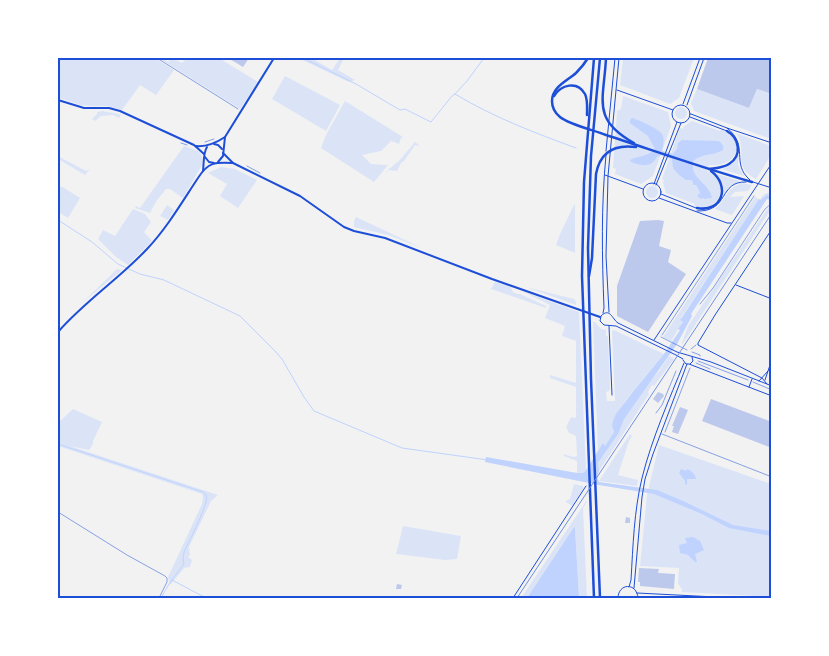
<svg xmlns="http://www.w3.org/2000/svg" width="829" height="656" font-family="Montserrat,sans-serif">
<style>
.green{fill:#dbe4f7}
.water{fill:#bfd3fe}
.lines{fill:none;stroke-linecap:round;stroke-linejoin:round}
.stream{stroke:#bfd3fe;stroke-width:1}
.building{fill:#bdc9ec}
.path{stroke:#1d4ed8;stroke-width:0.5}
.service{stroke:#1d4ed8;stroke-width:0.5}
.minor{stroke:#1d4ed8;stroke-width:1}
.tertiary{stroke:#1d4ed8;stroke-width:1}
.secondary{stroke:#1d4ed8;stroke-width:2}
.motorway{stroke:#1d4ed8;stroke-width:2.5}
.rail{stroke:#7290e2;stroke-width:1}
.neatline{fill:none;stroke:#1d4ed8;stroke-width:2}
</style>
<rect width="100%" height="100%" fill="#f2f2f2"/>
<!-- green -->
<g class="green">
<path d="M58,58h97l19,12 -18,25 -16,-10 -18,25 -15,-4h-15l-12,-1 -14,-5 -8,-2z"/>
<path d="M159,58h3l6,4 4,-4 10,5 5,-5h32l39,24 -18,27z"/>
<path d="M298,58h13l21,12 8,-12h4l-6,12 17,10 -6,2z"/>
<path d="M623,58h71l-15,40 -9,6 -50,-19z"/>
<path d="M285,76l55,29 -14,26 -54,-32z"/>
<path d="M697,89l52,19 8,-19 14,5v45l-77,-28 -3,-8z"/>
<path d="M623,96l45,16 3,14 -18,50 -12,8 -26,-10 1,-5 -3,-1 4,-57 4,-2z"/>
<path d="M345,101l58,36 -2,1 -2,6 -8,-3 -10,10 -19,4 9,9 17,1 -14,17 -53,-34 5,-13z"/>
<circle cx="681" cy="113" r="6"/>
<path d="M102,111l12,2 7,2 -2,3 -6,-3 -12,1 -6,5 -3,-2 5,-5v-2z"/>
<path d="M692,121l28,10 1,-2c27,12 16,39 -12,36l-2,6c24,10 14,43 -13,35l1,-2 -29,-11 -3,-10 1,-3 -2,-1 18,-51 3,1 1,-3z"/>
<path d="M736,133l35,13v9l-15,24c-26,-13 -7,-29 -20,-46z"/>
<path d="M415,142l5,4 -5,-1 -11,16 -3,2 -4,8 -8,-1 -4,3 4,-4 10,-8z"/>
<path d="M184,146l14,5 4,5v9l-19,33 -13,-9h-4l-9,11 -7,13 -15,-5 1,-2 4,2z"/>
<path d="M739,153l-1,12 6,11 -22,-7c9,-3 13,-8 17,-16z"/>
<path d="M58,156l28,15 4,-2 -5,6 -27,-16z"/>
<path d="M221,167l14,2 22,11 -19,28 -18,-12 7,-12 -19,-11z"/>
<path d="M717,174l23,7 -10,5 -8,11 1,-12z"/>
<path d="M742,183l10,2 -4,6 -13,1 -5,5 14,-1 -12,19 -17,-6c12,-10 10,-20 27,-26z"/>
<circle cx="652" cy="192" r="6"/>
<path d="M61,186l19,12 -12,20 -10,-6v-21z"/>
<path d="M755,197l4,2 -78,119 3,2 -13,21 -8,-4z"/>
<path d="M575,204v49l-19,-8 4,-11 14,-29z"/>
<path d="M167,205l7,5 -6,10 -8,-4z"/>
<path d="M771,205v4l-89,136v-2l6,-17 78,-115z"/>
<path d="M133,209l12,5 6,8 -7,10 8,9 -24,24 -12,-8 -18,-18 5,-9 12,6z"/>
<path d="M356,217l66,31 -34,-13 -34,-8v-6z"/>
<path d="M117,269l5,1 -39,32z"/>
<path d="M495,282l16,5c1,5 3,7 9,7l26,12v2l-55,-19z"/>
<path d="M526,287l48,12 2,3v3z"/>
<path d="M520,290l59,22 7,158 -3,3h-6v-12l-13,-5 -1,-2 11,3 3,-1 -1,-20 -7,-3 -3,-6 5,-10 5,1v-31l-26,-9v-3l26,8v-42l-14,-5 3,-10 -20,-8 5,-13z"/>
<path d="M593,322h2l6,7 5,1v6h2l2,53 -1,2 -3,1 1,9h8l-3,-70 2,-1 50,24c-12,15 -48,53 -51,71 -1,2 0,4 1,7l-9,14 -2,-2 -5,8z"/>
<path d="M669,356l5,3 -20,27 -2,-1 -4,7 1,2 -50,77 -1,-8 20,-29 3,-14 15,-22 23,-27z"/>
<path d="M73,409l29,13 -9,19v3l-4,6 -19,-4 148,49 -7,6 -22,46 1,8 -2,2 4,3 -2,7 -6,1 -14,17 -2,-8 34,-73 1,-7 -1,-3 -144,-48v-23z"/>
<path d="M630,434l2,2 -3,5 -11,34 20,5 -1,6 -38,-5z"/>
<path d="M659,445l112,39v113l-89,-5v-3l-4,-5 1,-16 -39,-2 7,-71z"/>
<path d="M574,484l9,2v3l-11,17 -6,-4 1,-2 3,-1z"/>
<path d="M587,500v2l-4,6 4,90h-8l-4,-70 -1,-1 -47,71h-6z"/>
<path d="M403,526l58,10 -4,23 -12,1 -49,-6z"/>
</g>
<!-- water -->
<g class="water">
<path d="M632,118c5,1 27,11 30,16 3,4 1,11 0,17l11,3 4,-5 1,-6 4,-3 36,1c4,2 6,4 5,9 -10,6 -20,3 -30,11 0,2 0,7 0,9 3,10 17,16 19,28l-8,1 -1,-1 -2,1 -4,-3 3,-3 -2,-5 -2,-3h-3v-3l-2,-2h-5l-7,-5 -6,-7 -1,-9 -11,-4c-7,3 -2,0 -6,5 -6,8 -16,5 -24,2l-1,-2c9,-5 16,-2 25,-11l-7,-13 -18,-13v-3z"/>
<path d="M767,195l4,1v4l-4,-1 -76,115 1,2 -15,28 -53,75 -6,15 -20,29 1,8 -2,6 2,5 58,8 24,10 52,25 38,6v5l-42,-8 -27,-14 -48,-20 -55,-9 -114,-23 1,-5 91,16h6l3,-3 17,-27 2,3 9,-14 -2,-6 1,-5 3,-7 19,-25 29,-35 16,-24 -2,-1 5,-7 -3,-2 1,-1 78,-120 2,1 3,-3z"/>
<path d="M681,469l5,2 1,-2c5,2 8,5 9,10h-9v6l-2,-1v-3l-6,-8z"/>
<path d="M574,527l1,1 4,70h-52z"/>
<path d="M693,537l7,4 4,9 -9,4 2,8h-2l-7,-7 -8,-2 -1,-8 8,-2 -2,-5z"/>
</g>
<g class="lines">
<!-- stream -->
<g class="stream">
<path d="M303,58l53,26 44,26 5,-1 26,13 21,-26 3,-2c38,23 80,39 121,54"/>
<path d="M455,94l12,-13 17,-23"/>
<path d="M761,200c2,-5 5,-7 11,-6"/>
<path d="M58,220l34,22 26,22 22,10 24,6 76,36 35,35 7,8 22,38 10,14 88,37 86,12"/>
<path d="M58,444l145,48c1,1 2,1 3,3 4,7 -18,48 -22,57l-1,7 1,5 -15,20 -8,14"/>
<path d="M172,580l34,18"/>
</g>
</g>
<!-- building -->
<g class="building">
<path d="M228,58h21l-6,9z"/>
<path d="M708,58h58l6,2v34l-15,-5 -8,19 -52,-19z"/>
<path d="M658,220l6,1 -5,25 12,4 -3,12 18,12 -38,58 -31,-16v-30l23,-65z"/>
<path d="M658,392l5,2 1,2 -6,7 -5,-4z"/>
<path d="M711,399l61,23v26l-70,-27z"/>
<path d="M680,407l8,3 -10,24 -6,-2 2,-6h-2z"/>
<path d="M626,517l4,1v5h-5z"/>
<path d="M639,568l20,1 -1,4 17,1 -1,15 -34,-3v-4h-2z"/>
<path d="M397,584l5,1 -1,4h-5z"/>
</g>
<g class="lines">
<!-- path -->
<g class="path">
<path d="M157,58l81,51"/>
<path d="M205,142l9,-3"/>
<path d="M181,143l6,2"/>
<path d="M247,166l13,7"/>
<path d="M700,304l13,-16 52,-79 7,-6"/>
<path d="M662,335l92,-139"/>
<path d="M661,337l26,13"/>
<path d="M692,352l8,3v1"/>
<path d="M698,361l50,19"/>
<path d="M696,363l14,6"/>
<path d="M753,382l19,8"/>
<path d="M665,432l25,-64"/>
<path d="M58,512l69,43 38,21 2,2v4l-8,16"/>
</g>
<!-- service -->
<g class="service">
<path d="M691,349l5,-4"/>
<path d="M656,413l6,-8 14,-34"/>
<path d="M662,434l110,43"/>
</g>
<!-- minor -->
<g class="minor">
<path d="M617,90l56,20"/>
<path d="M683,104l17,-46"/>
<circle cx="681" cy="114" r="9"/>
<path d="M687,105l17,-47"/>
<path d="M691,114l36,14 45,15"/>
<path d="M690,117l37,14"/>
<path d="M606,151l9,-93"/>
<path d="M605,175l38,14"/>
<circle cx="652" cy="192" r="9"/>
<path d="M654,184l23,-62"/>
<path d="M656,185l25,-62"/>
<path d="M661,194l35,14"/>
<path d="M659,198l68,25h4"/>
<path d="M736,285l36,14"/>
<path d="M609,312l-3,-56 2,-80 11,-118"/>
<path d="M603,313l1,-5c-2,-51 -3,-102 2,-153"/>
<path d="M609,326l3,69"/>
<path d="M654,340l118,-177"/>
<path d="M765,380l7,-21"/>
<path d="M759,381l9,-10"/>
<path d="M767,384l-5,-6 -64,-33v-2l17,-28 57,-86"/>
<path d="M629,587l2,-7c2,-34 3,-69 11,-102 10,-40 27,-78 42,-115"/>
<path d="M634,588l8,-91 3,-18 8,-25 34,-90"/>
<path d="M637,593l98,5"/>
<path d="M513,598l71,-109 2,-3"/>
<path d="M618,598c0,-15 19,-16 20,0"/>
</g>
<!-- tertiary -->
<g class="tertiary">
<path d="M727,128c23,18 3,35 23,52"/>
<path d="M753,182l19,6"/>
<path d="M697,211c33,1 21,-30 49,-29"/>
<path d="M683,359l-7,-4 -60,-29 -12,-1 -4,-4 1,-5c9,-9 11,3 17,7l59,29 34,10 61,24"/>
<path d="M683,360l3,4h3l83,32"/>
<path d="M690,364l3,-3 -1,-4"/>
<path d="M749,387l3,-8"/>
</g>
<!-- secondary -->
<g class="secondary">
<path d="M58,100l26,8h25l11,3 74,34 10,9"/>
<path d="M214,144l4,1 4,4"/>
<path d="M196,146c11,1 20,-3 29,-9l49,-79"/>
<path d="M223,153l10,10 67,33 44,31 10,4 31,7 107,41 108,38"/>
<path d="M205,157l4,5 5,1"/>
<path d="M218,162l5,-6 2,-19"/>
<path d="M203,171c1,-8 0,-18 4,-24"/>
<path d="M58,332c27,-31 61,-53 89,-83 20,-21 35,-47 51,-71 10,-16 17,-16 35,-15"/>
</g>
<!-- motorway -->
<g class="motorway">
<path d="M588,58c-3,5 -7,10 -12,15 -9,8 -24,14 -24,28 0,6 3,12 8,16 10,8 34,13 46,18 49,16 97,33 146,47"/>
<path d="M594,58l-10,124 -2,94 12,322"/>
<path d="M606,58c-2,42 -15,61 28,85"/>
<path d="M554,96c7,-11 23,-16 31,-2 3,6 2,14 2,21"/>
<path d="M709,169c7,-1 14,-1 20,-5 14,-9 10,-26 -2,-33"/>
<path d="M697,208c25,5 34,-22 14,-37"/>
<path d="M589,276l3,-18 4,-84c4,-22 18,-30 40,-27"/>
<path d="M600,598l-9,-219 -3,-131 3,-92 9,-98"/>
</g>
<!-- rail -->
<path class="rail" d="M517,598l255,-385"/>
</g>
<!-- border -->
<rect width="829" height="656" fill="none" stroke="#ffffff" stroke-width="118"/>
<rect x="59" y="59" width="711" height="538" class="neatline"/>
</svg>
